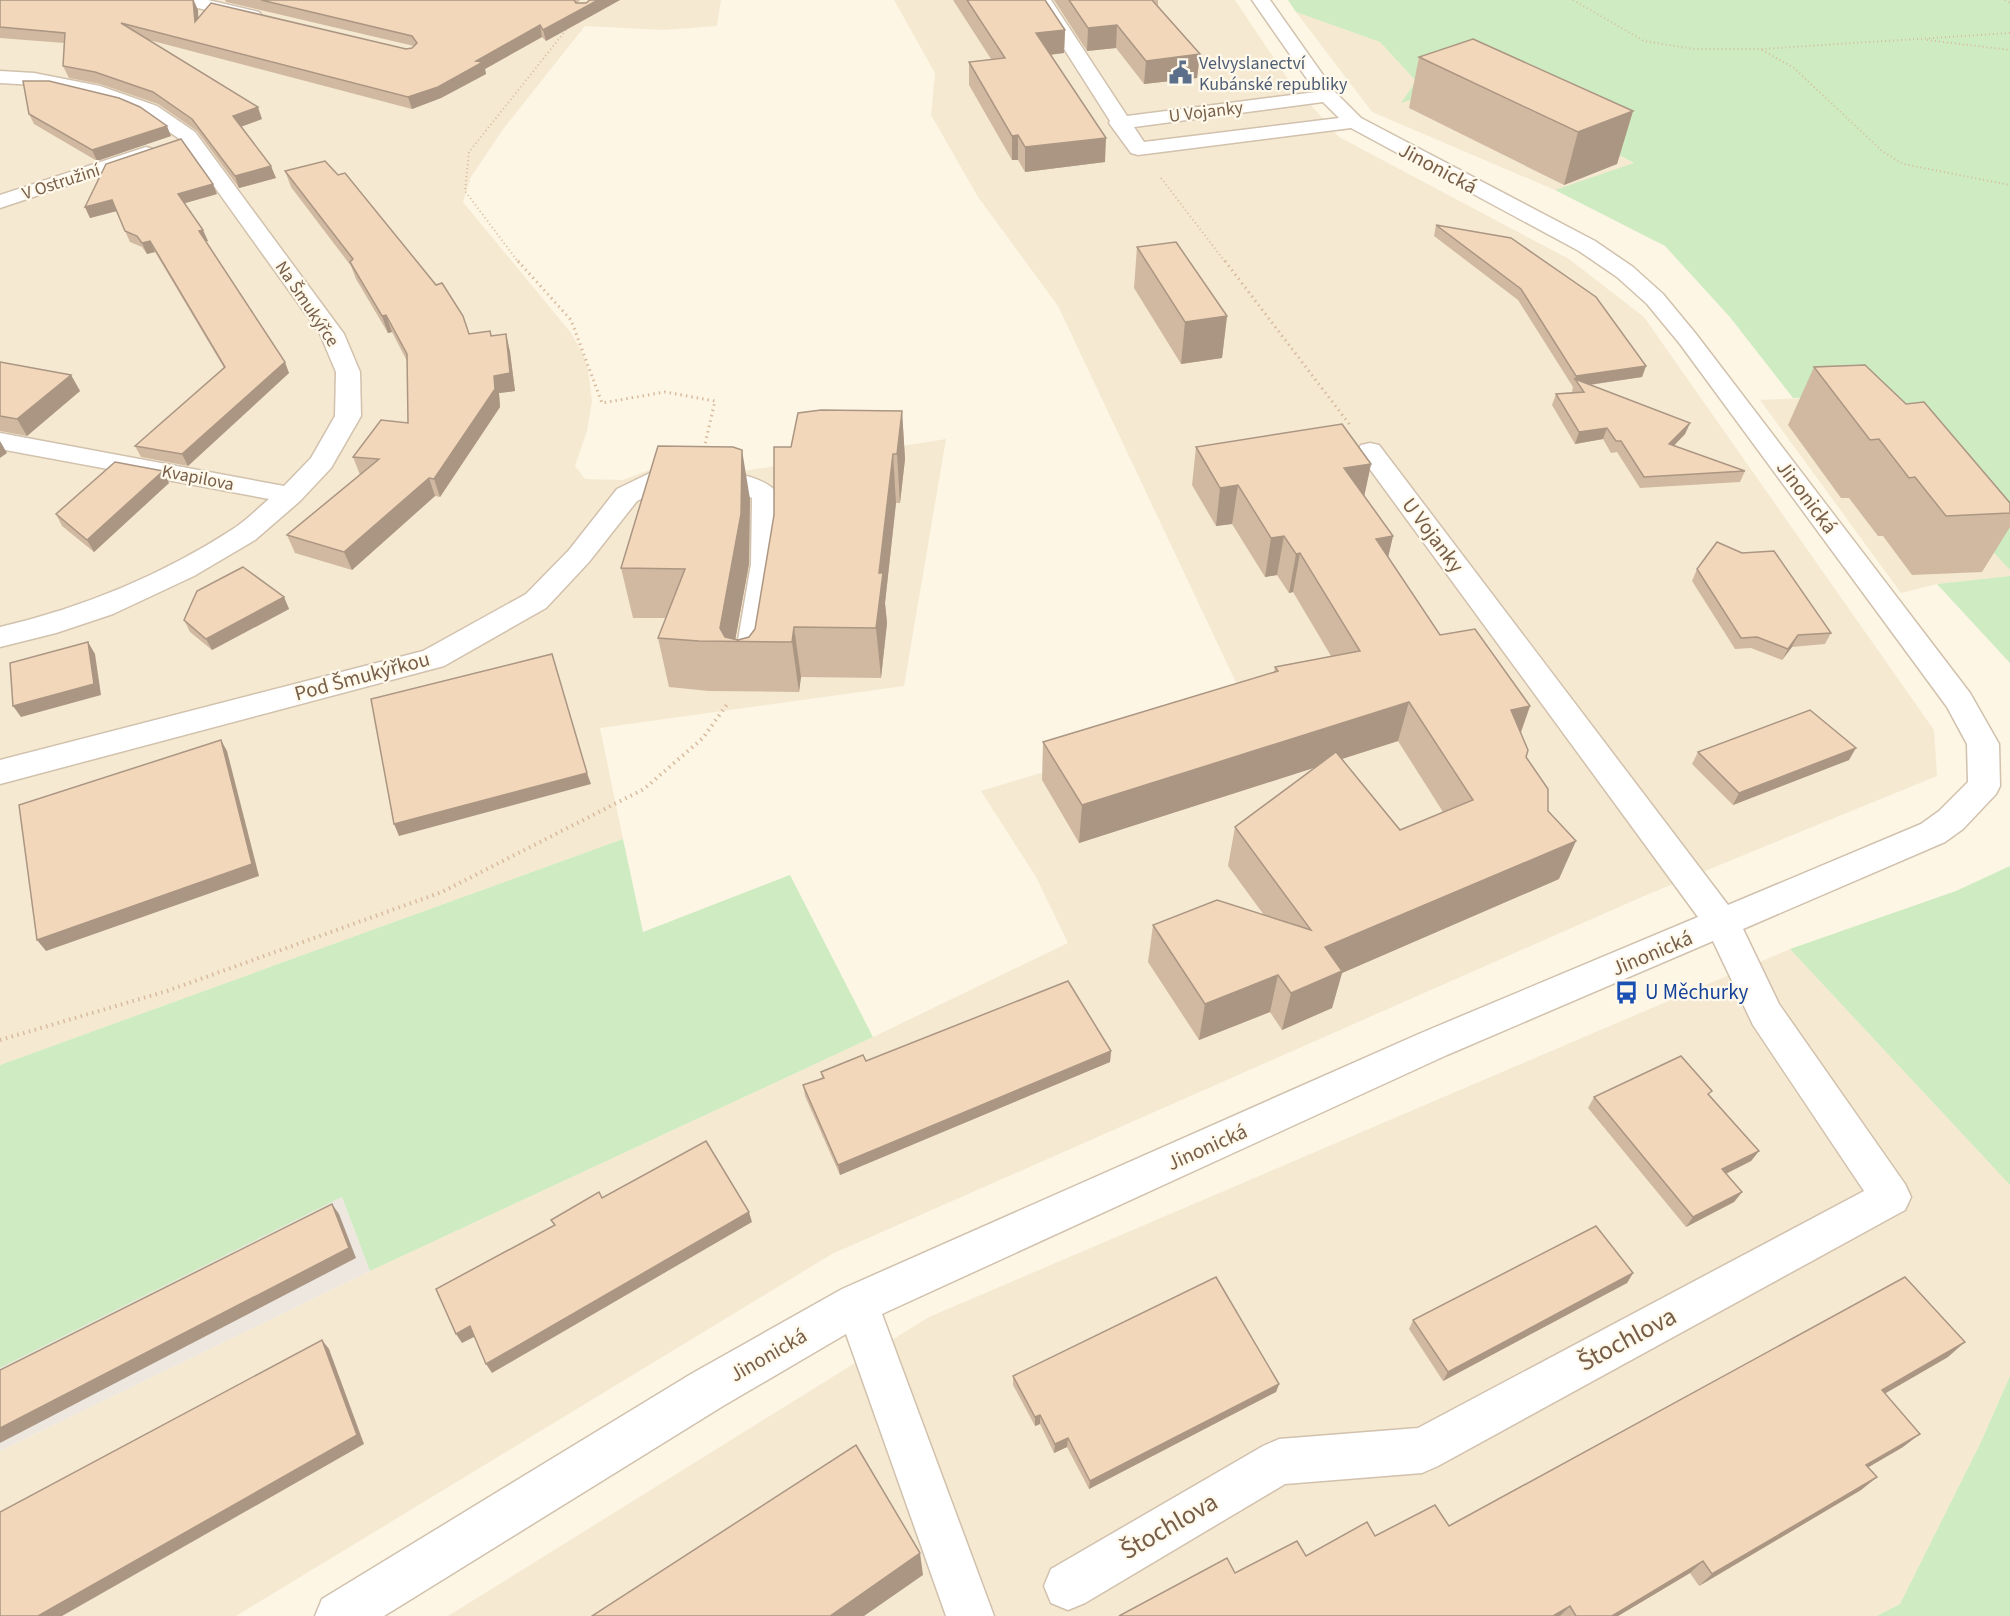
<svg xmlns="http://www.w3.org/2000/svg" width="2010" height="1616" font-family="'Source Sans 3',sans-serif">
<style>
.residential{fill:#f5e9d2}
.industrial{fill:#ede7df}
.green{fill:#ceebc2}
.lines{fill:none;stroke-linecap:round;stroke-linejoin:round}
.minor-casing{stroke:#d1c1ad;stroke-width:3}
.path-far2{stroke:#d8bb9e;stroke-width:2;stroke-dasharray:1 3;stroke-linecap:butt}
.path-far1{stroke:#d8bb9e;stroke-width:3;stroke-dasharray:1.5 4;stroke-linecap:butt}
.path{stroke:#d8bb9e;stroke-width:4;stroke-dasharray:1.5 4.5;stroke-linecap:butt}
.minor{fill:#fff;fill-rule:evenodd}
.wall{fill:#d1b9a1;fill-rule:evenodd}
.shaded-wall{fill:#aa9683}
.building{fill:#f3d7bb;stroke:#aa9683;stroke-width:1.5}
.labels{text-anchor:middle;dominant-baseline:central;stroke-width:4.5;stroke-linejoin:round;paint-order:stroke}
.far-service-label{font-size:18px;fill:#4e5e75;stroke:#fff9eb;text-anchor:start}
.far-street-label{font-size:18px;fill:#775e49;stroke:#fff9eb}
.street-label{font-size:21px;fill:#775e49;stroke:#fff9eb}
.transit-label{font-size:21px;fill:#164399;stroke:#fff9eb;text-anchor:start}
.near-street-label{font-size:26px;fill:#775e49;stroke:#fff9eb}
</style>
<rect width="100%" height="100%" fill="#fdf6e4"/>
<!-- residential -->
<g class="residential">
<path d="M0,0h721l-4,26 -53,4 -79,-4 -81,102 -33,49 -8,25 108,131 12,21 5,15 4,32 -5,30 -12,35 10,13 38,1 39,-15 82,6 202,-32 -42,247 -304,42 23,111 -623,226z"/>
<path d="M894,0h341l53,79 51,58 230,122 75,58 290,413 3,46 -293,120 -812,358 -596,362h-236v-165l370,-180 503,-234 195,-94 -32,-66 -55,-86 268,-81 -191,-404 -80,-109 -47,-82 4,-42z"/>
<path d="M1296,12l84,30 36,39 -14,21 65,-18 88,38 80,42 -80,26 -183,-78z"/>
<path d="M1847,396l163,174v6l-73,8 -36,9 -141,-193z"/>
<path d="M1790,949l220,236v191l-29,66 -81,162 -23,12h-1429l481,-299z"/>
</g>
<!-- industrial -->
<path class="industrial" d="M342,1197l28,74 -370,180v-83z"/>
<!-- green -->
<g class="green">
<path d="M1288,0h722v570l-163,-174 -54,2 -64,-82 -64,-70 -110,-56 79,-27 -79,-41 -88,-38 -66,19 15,-22 -36,-39 -84,-30z"/>
<path d="M2010,576v87l-73,-79z"/>
<path d="M623,839l20,93 147,-57 83,162 -503,234 -28,-74 -342,171v-303z"/>
<path d="M2010,866v319l-220,-236 166,-58z"/>
<path d="M2010,1376v240h-133l23,-12 81,-162z"/>
</g>
<g class="lines">
<defs>
<g id="minor">
<path d="M178,0h30l51,12 3,4 -3,4 -6,1 -72,-17z"/>
<path d="M1033,0h18l76,116 189,-24 -64,-92h18l65,92 26,26 234,123 38,26 30,27 33,40 274,359 29,51 1,42 -4,8 -33,35 -18,13 -202,87 36,75 126,180 6,13 -6,13 -467,256 -16,7 -137,11 -200,119 -17,7 -17,-7 -7,-17 7,-17 212,-123 16,-7 139,-11 446,-237 -111,-166 -40,-84 -266,114 -565,259 112,302h-48l-100,-282 -123,72 -339,210h-69l7,-17 369,-225 151,-85 579,-256 277,-116 -337,-460 -4,-6 4,-6 9,-2 9,2 349,460 193,-81 18,-13 29,-29 -1,-38 -20,-37 -267,-363 -33,-40 -30,-27 -38,-26 -228,-123 -213,27 -7,-2 -22,-30 1,-2zM1323,102l16,16 -195,24 -10,-15z"/>
<path d="M0,71l34,2 66,13 57,20 38,26 149,202 16,38 1,44 -30,52 -31,33 -45,39 -61,36 -81,38 -57,19 -56,14v-20c82,-19 162,-52 233,-98 13,-8 24,-20 36,-30l-269,-50v-16l284,53 27,-28 24,-42 1,-44 -16,-38 -139,-194 -38,-26 -54,-19 -55,-10 -34,-2z"/>
<path d="M146,147l7,2 3,4 -3,4 -153,51v-13z"/>
<path d="M701,467c22,4 64,8 77,27l1,70 -17,111 -4,7 -11,3 -11,-3 -4,-7 19,-111 1,-66 -23,-10 -28,-5 -34,3 -30,15 -48,61 -43,46 -102,58 -444,118v-24l423,-109 103,-57 43,-44 48,-61 35,-17z"/>
</g>
</defs>
<!-- minor casing -->
<use href="#minor" class="minor-casing"/>
<!-- path-far2 -->
<g class="path-far2">
<path d="M1573,0l71,41 50,8h67l249,-16"/>
<path d="M2005,0l5,3"/>
<path d="M1927,40l83,10"/>
<path d="M1762,50l32,18 88,83 21,13 107,21"/>
<path d="M1161,178l65,85"/>
<path d="M519,263l-54,-72 4,-39 101,-127"/>
</g>
<!-- path-far1 -->
<g class="path-far1">
<path d="M518,261l53,59 31,83 63,-11 50,9 -10,43"/>
<path d="M1225,261l125,164"/>
</g>
<!-- path -->
<path class="path" d="M0,1040l167,-49 275,-99 202,-103 59,-51 25,-35"/>
<!-- minor -->
<use href="#minor" class="minor"/>
</g>
<!-- wall -->
<g class="wall">
<path d="M0,0h194l4,10v8l208,31 6,-1 2,-2 -188,-44 -1,-2h355l-3,3h9l4,-3h30l-74,41 -4,-4 -57,32 1,5 -45,24 -29,11 -263,-69 113,79 -21,8 35,51 -37,10 -42,-57 -39,-27 -58,-20 -31,-6 -6,-12 1,-23 -64,-5z"/>
<path d="M953,0h92l20,30 -1,23 -13,2 54,107 -80,10 -7,-12h-6l-43,-75v-23l22,-3z"/>
<path d="M1054,0h104v6l42,48 -3,24 -53,6 -28,-36 -29,3z"/>
<path d="M1419,57l214,54 -16,53 -53,21 -155,-77z"/>
<path d="M29,114l142,22 -74,25 -63,-37z"/>
<path d="M285,171l184,163 21,-3 2,5 14,-2 4,18 5,39 -16,2 1,14 -60,90 -5,-1 -83,74 -57,-17 -8,-18 73,-60 -7,-18 55,-34 -1,-62 -15,-29 -4,1 -32,-54 -5,-13 -60,-79z"/>
<path d="M217,194l-32,9 23,38h-3l84,132 -101,93 -47,-9 -6,-11 89,-78 -69,-116 -8,2 -5,-7 -12,-5 -14,-31 -26,7 -5,-11z"/>
<path d="M1436,225l210,141 -4,11 -52,8 100,38 -5,11 -11,11 71,26 -5,11 -100,6 -23,-36 -6,1 -8,-14 -28,5 -23,-39 4,-11 17,-1 -1,-2 1,-4 -55,-87 -84,-64z"/>
<path d="M1137,247l90,69 -5,42 -41,6 -47,-76z"/>
<path d="M0,362l71,13 9,16 -53,45 -27,-5z"/>
<path d="M1814,367l196,136v24l-28,45 -70,3 -29,-39h-5l-29,-38h-8l-53,-73z"/>
<path d="M902,411l3,48 -5,44h-4l-11,100 2,20 -6,55 -80,-1 -2,15 -90,-1 -40,-4 -11,-49 8,-20h-33l-12,-50 129,-69 -1,65 -14,76h3l11,-3z"/>
<path d="M1196,447l175,17 -7,32 29,40 -5,21 52,78 90,71 -9,27 5,24 22,54 11,68 -217,94 -10,35 -50,22 -12,-18 -71,28 -51,-78 5,-37 111,-10 -36,-49 7,-39 81,-60 -237,76 -37,-63 1,-38 231,-70 1,-5 56,-11 -38,-64 -4,1 -12,-18 -12,2 -33,-53 -16,2 -24,-41zM1398,741l45,71 -43,18 -58,-71z"/>
<path d="M163,471l6,12 -75,69 -32,-26 -6,-12z"/>
<path d="M1697,569l134,64 -6,11 -33,3 -10,13 -31,-12 -16,1 -43,-68z"/>
<path d="M284,597l5,12 -77,41 -22,-18 -6,-12z"/>
<path d="M1698,752l151,8 -116,45 -41,-41z"/>
<path d="M1111,1051l-1,11 -270,113 -35,-79 -2,-11 19,-7 -1,-6 45,-11z"/>
<path d="M1709,1095l50,56 -8,10 -25,13 16,18 -8,10 -48,25 -98,-119 6,-11z"/>
<path d="M1633,1273l-6,10 -184,98 -34,-52 4,-9z"/>
<path d="M1948,1357l-63,36 18,54 -35,20 9,10 -16,13 -162,96 -9,-13 -72,43h-499l116,-43 71,-17 69,-20 74,-10z"/>
<path d="M1013,1376l266,8 -3,8 -187,97 -22,-42 -13,6 -14,-29 -5,2 -22,-41z"/>
</g>
<!-- shaded-wall -->
<g class="shaded-wall">
<path d="M193,0l5,10 1,23 -4,-11z"/>
<path d="M598,0h22l-74,41 -3,-11z"/>
<path d="M540,25l2,12 -57,32 1,5 -45,24 -29,11 -4,-12z"/>
<path d="M1117,25l-1,23 -29,3 1,-23z"/>
<path d="M1065,30l-1,23 -28,3v-23z"/>
<path d="M1200,54l-3,24 -53,6 2,-23z"/>
<path d="M258,107l4,12 -25,9 -4,-12z"/>
<path d="M1633,111l-16,53 -53,21 14,-53z"/>
<path d="M167,126l4,10 -74,25 -5,-11z"/>
<path d="M1018,135v25h-6v-24z"/>
<path d="M1106,138l-1,24 -80,10v-25z"/>
<path d="M271,166l5,12 -37,10 -4,-12z"/>
<path d="M213,184l4,10 -35,10 -4,-10z"/>
<path d="M112,200l5,11 -27,7 -5,-11z"/>
<path d="M203,230l5,11 -5,1 -4,-11z"/>
<path d="M150,241l5,11 -8,2 -5,-11z"/>
<path d="M386,315l6,17 -4,1 -6,-17z"/>
<path d="M1227,316l-5,42 -41,6 4,-42z"/>
<path d="M506,334l4,18 5,39 -16,2 1,14 -60,90 -6,-18 60,-103z"/>
<path d="M285,362l4,11 -101,93 -6,-12z"/>
<path d="M1646,366l-4,11 -62,9 -5,-7 -3,9 4,-12z"/>
<path d="M71,375l9,16 -53,45 -10,-17z"/>
<path d="M902,411l3,48 -5,44 -3,-49z"/>
<path d="M1690,423l-5,11 -20,21 4,-11z"/>
<path d="M1607,428l-4,11 -28,5 4,-12z"/>
<path d="M0,441l7,12 -7,5z"/>
<path d="M742,450l8,49 -1,65 -14,77h-13l-2,-13z"/>
<path d="M893,454l3,49 -11,100 2,20 -6,55 -5,-50 3,-55z"/>
<path d="M1371,464l-8,38 -19,-34z"/>
<path d="M163,471l6,12 -75,69 -7,-12z"/>
<path d="M429,478l6,18 -83,74 -8,-18z"/>
<path d="M1238,485l-6,39 -16,2 4,-38z"/>
<path d="M1284,536l-7,39 -12,2 6,-39z"/>
<path d="M1393,536l-9,39 -8,-36z"/>
<path d="M1300,553l-7,39 -4,1 7,-39z"/>
<path d="M284,597l5,12 -77,41 -6,-11z"/>
<path d="M794,627l7,50 -2,15 -7,-50z"/>
<path d="M1798,635l-6,12 -10,13 6,-11z"/>
<path d="M88,642l7,12 6,41 -80,22 -8,-11z"/>
<path d="M1409,702l-11,39 -319,102 3,-38z"/>
<path d="M1530,706l-14,39 -5,-35z"/>
<path d="M221,740l6,11 32,125 -213,75 -9,-11z"/>
<path d="M1856,748l-7,12 -116,45 6,-12z"/>
<path d="M587,773l4,11 -192,52 -5,-12z"/>
<path d="M1576,841l-17,38 -217,94 -10,35 -50,22 9,-37 34,-46z"/>
<path d="M1278,975l-8,37 -71,28 6,-36z"/>
<path d="M1111,1051l-1,11 -270,113 -2,-10z"/>
<path d="M1759,1151l-8,10 -36,18 7,-10z"/>
<path d="M1742,1192l-8,10 -48,25 7,-10z"/>
<path d="M332,1204l7,10 17,44 -356,185v-15z"/>
<path d="M749,1212l3,10 -260,151 -6,-9z"/>
<path d="M1633,1273l-6,10 -184,98 5,-9z"/>
<path d="M470,1326l6,10 -14,7 -6,-9z"/>
<path d="M322,1340l7,9 35,95 -302,172h-24z"/>
<path d="M1965,1342l-17,15 -81,47 15,-14z"/>
<path d="M1279,1384l-3,8 -187,97 1,-8z"/>
<path d="M1040,1415v9l-5,2v-9z"/>
<path d="M1920,1434l-17,13 -53,31 16,-13z"/>
<path d="M1068,1438l-1,9 -13,6 1,-9z"/>
<path d="M1877,1477l-16,13 -162,96 13,-12z"/>
<path d="M920,1553l3,22 -59,41h-34z"/>
<path d="M1703,1561l-13,12 -72,43h-6z"/>
<path d="M1570,1606l-10,10h-7z"/>
</g>
<!-- building -->
<g class="building">
<path d="M0,0h193l2,22 16,-19 195,46 6,-1 5,-5 -5,-7 -151,-36h313l2,3h10l4,-3h8l-55,30 -3,-5 -64,36 7,1 -45,25 -30,10 -287,-74 137,84 -25,9 38,50 -36,10 -43,-57 -39,-27 -58,-20 -32,-6 2,-33 -65,-6z"/>
<path d="M967,0h78l20,30 -29,3 70,105 -81,9 -7,-12 -6,1 -43,-74 36,-4z"/>
<path d="M1069,0h83l48,54 -54,7 -29,-36 -29,3z"/>
<path d="M1473,39l160,72 -55,21 -159,-75z"/>
<path d="M23,81h26l70,17 21,9 27,19 -75,24 -63,-36z"/>
<path d="M181,139l32,45 -35,10 25,36 -4,1 86,131 -103,92 -47,-8 90,-79 -75,-126 -8,2 -5,-7 -12,-5 -13,-31 -27,7 21,-43z"/>
<path d="M325,161l13,14 7,-2 91,112 6,-2 21,33 6,18 21,-3 1,5 15,-2 4,39 -16,3 1,13 -61,90 -5,-1 -85,74 -57,-17 92,-76 -26,-2 28,-37 27,3 -1,-69 -21,-39 -4,1 -32,-54 3,-3 -68,-88z"/>
<path d="M1436,225l75,13 85,59 50,69 -70,10 -55,-87z"/>
<path d="M1176,242l51,74 -42,6 -48,-75z"/>
<path d="M0,362l71,13 -54,44 -17,-3z"/>
<path d="M1865,365l41,39 18,-2 86,101v10l-64,3 -31,-39 -6,1 -30,-39 -9,1 -56,-73z"/>
<path d="M1575,379l115,44 -21,21 76,27 -101,6 -23,-36h-5l-9,-13 -28,4 -23,-38 28,-2z"/>
<path d="M821,410l81,1 -5,43h-4l-14,119h4l-7,55 -82,-1 -2,15 -93,-1 -41,-3 27,-69 -64,-1 37,-122 75,1 9,3 -1,64 -21,114 5,9 13,3 11,-3 6,-8 19,-114v-68h17l7,-34z"/>
<path d="M1342,424l29,40 -27,4 49,68 -17,3 64,96 35,-6 55,77 -19,4 17,40 -2,7 22,32v22l28,30 -251,106 17,24 -51,22 -13,-18 -73,29 -52,-79 64,-25 94,30 -76,-103 101,-75 64,78 73,-30 -64,-98 -327,103 -39,-63 235,-71 -3,-4 85,-16 -60,-98 -4,1 -12,-18 -13,2 -33,-53 -18,3 -24,-41z"/>
<path d="M115,462l48,9 -76,69 -31,-26z"/>
<path d="M1717,542l25,11 32,-2 57,82 -33,2 -10,14 -31,-12 -16,1 -44,-69z"/>
<path d="M243,567l41,30 -78,42 -22,-19 13,-29z"/>
<path d="M88,642l6,42 -81,22 -3,-43z"/>
<path d="M552,654l35,119 -193,51 -23,-125z"/>
<path d="M1810,710l46,38 -117,45 -41,-41z"/>
<path d="M221,740l31,124 -215,76 -18,-135z"/>
<path d="M1068,981l43,70 -273,114 -35,-80 21,-7 -3,-6 42,-17 3,6z"/>
<path d="M1681,1056l31,35 -4,3 51,57 -37,18 20,23 -49,25 -99,-120z"/>
<path d="M706,1141l43,71 -263,152 -16,-38 -14,8 -20,-45 119,-64 -4,-5 48,-28 3,6z"/>
<path d="M332,1204l17,44 -349,180v-58z"/>
<path d="M1596,1226l37,47 -185,99 -35,-52z"/>
<path d="M1216,1277l63,107 -189,97 -22,-43 -13,6 -15,-29 -5,2 -22,-41z"/>
<path d="M1905,1277l60,65 -83,48 38,44 -54,31 11,12 -165,97 -9,-13 -91,55h-36l-6,-10 -17,10h-434l108,-58 8,15 62,-32 9,15 61,-34 8,14 60,-31 14,21z"/>
<path d="M322,1340l35,95 -319,181h-38v-104z"/>
<path d="M856,1445l64,108 -90,63h-238z"/>
</g>
<!-- icons -->
<defs>
<symbol id="civic-bare" viewBox="-9 -9 18 18"><path d="M-.6-6.5H3V-4.5H.6V-3L4-1V1h2V6H-6V1h2V-1L-.6-3ZM-1.2 2.5V6h2.4V2.5Z" fill="#5c6f8a" stroke="#fff9eb" stroke-width="2.5" paint-order="stroke"/></symbol>
<symbol id="bus-bare" viewBox="-9 -9 18 18"><path d="M-5-6H5V4H4V6H2V4H-2V6H-4V4H-5ZM-3.5-4V0h7V-4ZM-3.5 1.2v1.5H-2V1.2ZM2 1.2v1.5H3.5V1.2Z" fill="#1a4fb4" stroke="#fff9eb" stroke-width="2.5" paint-order="stroke"/></symbol>
</defs>
<g fill-rule="evenodd">
<use href="#civic-bare" x="1164" y="56" width="33" height="33"/>
<use href="#bus-bare" x="1610" y="976" width="33" height="33"/>
</g>
<g class="labels">
<!-- far-service labels -->
<g class="far-service-label">
<text x="1199" y="63">Velvyslanectví<tspan x="1199" dy="21">Kubánské republiky</tspan></text>
</g>
<!-- far-street labels -->
<g class="far-street-label">
<text transform="translate(1206 112) rotate(-7)">U Vojanky</text>
<text transform="translate(61 182) rotate(-18)">V Ostružiní</text>
<text transform="translate(307 304) rotate(56)">Na Šmukýřce</text>
<text transform="translate(198 478) rotate(11)">Kvapilova</text>
</g>
<!-- street labels -->
<g class="street-label">
<text transform="translate(1438 168) rotate(28)">Jinonická</text>
<text transform="translate(1807 497) rotate(53)">Jinonická</text>
<text transform="translate(1433 535) rotate(53)">U Vojanky</text>
<text transform="translate(362 676) rotate(-15)">Pod Šmukýřkou</text>
<text transform="translate(1652 953) rotate(-23)">Jinonická</text>
<text transform="translate(1207 1147) rotate(-24)">Jinonická</text>
<text transform="translate(768 1355) rotate(-30)">Jinonická</text>
</g>
<!-- transit labels -->
<g class="transit-label">
<text x="1645" y="992">U Měchurky</text>
</g>
<!-- near-street labels -->
<g class="near-street-label">
<text transform="translate(1627 1339) rotate(-28)">Štochlova</text>
<text transform="translate(1169 1526) rotate(-30)">Štochlova</text>
</g>
</g>
</svg>
